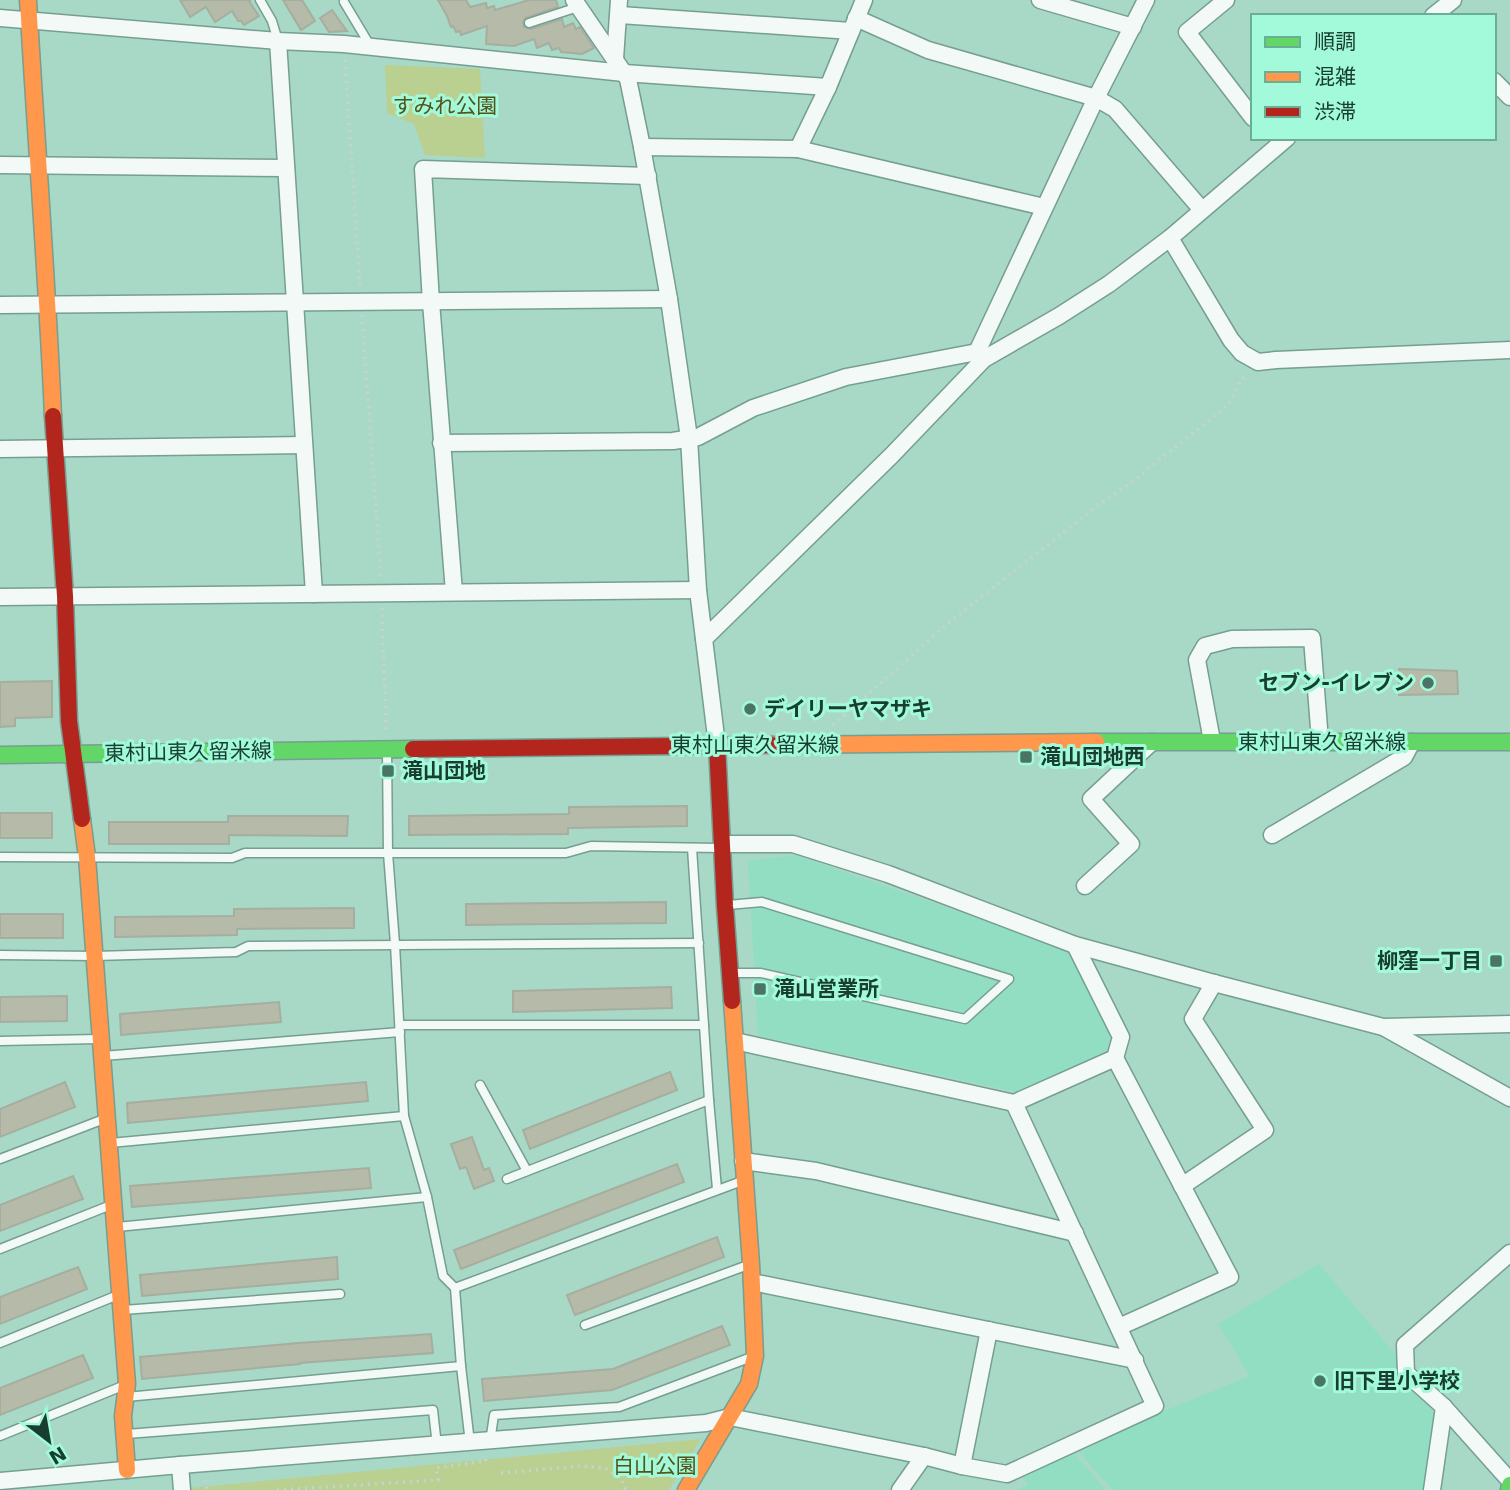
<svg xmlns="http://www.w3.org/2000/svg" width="1510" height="1490" font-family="'DejaVu Sans','Noto Sans JP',sans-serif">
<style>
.built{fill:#91dec3}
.green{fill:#b9d091}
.building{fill:#b6baa8;stroke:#a5ae9f;stroke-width:2}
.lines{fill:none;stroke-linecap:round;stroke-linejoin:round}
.lane-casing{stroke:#769e91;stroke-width:11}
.street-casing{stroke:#769e91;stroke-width:19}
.fast-casing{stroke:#769e91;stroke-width:19}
.slow-casing{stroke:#769e91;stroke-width:19}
.jam-casing{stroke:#769e91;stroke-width:19}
.path{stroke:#c5d4cf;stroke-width:3.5;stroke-dasharray:2 5;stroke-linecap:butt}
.lane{stroke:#f2f9f7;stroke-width:8}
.street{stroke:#f2f9f7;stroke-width:16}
.fast{stroke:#63d668;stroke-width:16}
.slow{stroke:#ff974d;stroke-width:16}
.jam{stroke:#b3261e;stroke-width:16}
.poi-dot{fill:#4a7466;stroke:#a2fada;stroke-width:2.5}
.labels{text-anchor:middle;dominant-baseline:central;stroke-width:6;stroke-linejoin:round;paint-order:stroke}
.park-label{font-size:21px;fill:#53531a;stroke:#a2fada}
.poi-label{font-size:21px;font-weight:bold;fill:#183d31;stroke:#a2fada;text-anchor:start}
.street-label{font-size:21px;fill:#183d31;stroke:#a2fada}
</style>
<rect width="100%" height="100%" fill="#a8d9c7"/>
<!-- built -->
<g class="built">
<path d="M795,855l278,96 40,79 -6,21 -90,41 -259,-56 -10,-175z"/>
<path d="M1319,1264l78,92 1,19 39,40 -11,75h-313l-34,-38 85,-41 86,-35 -32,-52z"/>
<path d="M1074,1454l32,36h-90l12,-5 -5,-9z"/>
</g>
<!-- green -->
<g class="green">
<path d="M385,65l95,4 5,89 -60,-3 -11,-31 -27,-11z"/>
<path d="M701,1439l-32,51h-479v-2z"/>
</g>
<!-- building -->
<g class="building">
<path d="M180,0h71l-2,1 10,15 -15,9 -3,-4h-3l-6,-10 -17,11 -9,-15 -16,10z"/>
<path d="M283,0h19l13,21 -14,9z"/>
<path d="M438,0h28l4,7 16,-4 1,5 7,-2 1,4 34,-10h27l2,7 -33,11 -2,4 1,5 7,2 31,-10 2,8 9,-4 3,6 4,-2 14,21 -12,6 -21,-2 -2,-4 -7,2 -3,-7 -12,5 -3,-9 -20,7 -28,-2 1,-18 -26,9 -1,-4 -4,1 -3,-6 -2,1 -4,-11z"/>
<path d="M332,10l15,21 -18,1 -9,-14z"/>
<path d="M1399,669l58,2 1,23 -59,1z"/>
<path d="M52,681v36l-37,1v8l-15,1v-45z"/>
<path d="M687,806v20l-119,2v6l-159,1v-19l160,-2v-7z"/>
<rect x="0" y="813" width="52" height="25"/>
<path d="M228,816h120l-1,20 -118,-1v9h-120v-22h119z"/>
<path d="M666,902v21l-200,2v-21z"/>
<path d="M354,908v20l-117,1v6l-122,2v-20l119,-1v-7z"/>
<rect x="0" y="914" width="63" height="24"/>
<path d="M671,987l1,21 -159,4v-21z"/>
<path d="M67,996v25l-67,1v-25z"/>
<path d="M279,1002l2,20 -160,13 -1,-21z"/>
<path d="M670,1072l7,18 -147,59 -7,-19z"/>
<path d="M65,1082l10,25 -75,30v-28z"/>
<path d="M366,1082l2,19 -240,22 -1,-20z"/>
<path d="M472,1137l12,33 5,-2 5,13 -20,8 -8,-22 -6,2 -9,-25z"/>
<path d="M677,1164l7,18 -223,87 -7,-19z"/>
<path d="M369,1168l2,20 -239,19 -2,-21z"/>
<path d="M73,1176l10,23 -83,32v-26z"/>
<path d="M717,1237l7,20 -149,58 -8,-20z"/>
<path d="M337,1257l1,22 -196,17 -2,-21z"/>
<path d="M78,1267l9,22 -87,35v-27z"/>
<path d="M722,1326l8,19 -118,45 -128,11 -2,-22 131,-10z"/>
<path d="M431,1334l2,19 -133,10v1l-158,15 -2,-22 158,-14z"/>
<path d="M83,1355l10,23 -93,37v-27z"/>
</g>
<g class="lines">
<defs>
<g id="lane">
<path d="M260,0l12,21 6,20"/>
<path d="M344,2l27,45"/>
<path d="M529,23l49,-16"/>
<path d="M387,750l1,103 7,91 9,172 23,81 16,79 12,12 6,78 9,77"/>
<path d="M692,848l17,252 8,89"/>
<path d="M0,857l232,1 13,-5h321l25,-7 128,2"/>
<path d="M728,905l34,-3 247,77 -44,40 -204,-46h-28"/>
<path d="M0,955l95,1 141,-4 12,-6 451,-3"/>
<path d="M400,1025h304"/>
<path d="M0,1041l98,-2"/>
<path d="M103,1056l297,-24"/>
<path d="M480,1085l47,86"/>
<path d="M110,1143l294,-27"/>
<path d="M0,1159l104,-40"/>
<path d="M507,1179l202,-79"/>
<path d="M117,1227l310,-30"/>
<path d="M0,1249l111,-44"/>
<path d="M455,1288l287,-107"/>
<path d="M123,1310l217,-16"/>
<path d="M585,1325l163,-60"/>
<path d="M0,1343l118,-48"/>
<path d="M126,1397l335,-31"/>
<path d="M127,1434l306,-24 4,36"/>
<path d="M0,1436l125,-51"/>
<path d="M490,1442l4,-27 125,-8 130,-49"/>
</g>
<g id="street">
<path d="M574,0l54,79 14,68 27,152 20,139 9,152 6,49"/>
<path d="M1040,0l93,27"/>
<path d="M1226,0l-39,32 66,86"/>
<path d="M620,15l231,16"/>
<path d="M1433,16l20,-16"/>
<path d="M0,18l278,23 66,3 280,29 204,14"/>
<path d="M856,18l72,32 168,48 19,11 87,101"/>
<path d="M278,41l36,553"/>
<path d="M615,59l4,-59"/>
<path d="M1494,81l16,16"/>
<path d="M642,147l156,2 246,58"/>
<path d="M798,149l30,-62 36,-87"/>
<path d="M0,165l286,3"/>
<path d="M1170,238l61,102 11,13 16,9 18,-2 234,-10"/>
<path d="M0,305l669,-6"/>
<path d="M977,352l119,-254 50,-98"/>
<path d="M441,443l232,-2 25,-4 55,-29 93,-31 131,-25"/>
<path d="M0,449l304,-4"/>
<path d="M454,592l-23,-290 -8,-133 225,7"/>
<path d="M0,597l698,-7"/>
<path d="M1212,741l-15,-81 8,-14 27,-7 80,-1 8,103"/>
<path d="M717,745l-13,-106 188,-184 92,-96 75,-43 50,-32 61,-46 117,-100"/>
<path d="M1272,835l132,-78 8,-15"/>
<path d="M723,844h70l95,30 187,71 139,38 169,44 127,-3"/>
<path d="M1085,886l46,-42 -40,-45 61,-57"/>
<path d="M1385,1028l125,70"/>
<path d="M735,1041l279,62 101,-45 6,-21 -46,-92"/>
<path d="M1115,1058l115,219 -111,50"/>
<path d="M743,1161l73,10 259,62"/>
<path d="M1182,1186l83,-56 -72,-111 21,-36"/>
<path d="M1510,1253l-105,92 1,28 38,34 66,74"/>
<path d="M752,1282l383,78"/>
<path d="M180,1465l2,25"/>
<path d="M962,1466l45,8 148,-68 -141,-303"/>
<path d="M0,1481l180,-16 526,-42 24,-6 194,39 38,10 27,-136"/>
<path d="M900,1490l24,-34"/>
<path d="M1432,1490l12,-83"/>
</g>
<g id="fast">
<path d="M1096,742h414"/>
<path d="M0,755l413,-6"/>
<path d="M1509,1490l1,-5"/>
</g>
<g id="slow">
<path d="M28,0c8,139 19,277 25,416"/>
<path d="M772,745l324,-3"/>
<path d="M82,819l5,38 40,527 -4,32 4,54"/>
<path d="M686,1490l63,-106 6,-28 -4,-92 -19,-263"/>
</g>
<g id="jam">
<path d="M53,416l12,180 4,125 13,98"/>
<path d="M717,745l8,161 7,95"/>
<path d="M413,749l359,-4"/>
</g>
</defs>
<!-- lane casing -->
<use href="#lane" class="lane-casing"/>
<!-- street casing -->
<use href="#street" class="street-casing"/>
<!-- fast casing -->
<use href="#fast" class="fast-casing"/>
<!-- slow casing -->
<use href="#slow" class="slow-casing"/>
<!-- jam casing -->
<use href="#jam" class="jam-casing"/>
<!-- path -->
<g class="path">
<path d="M345,60l15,227"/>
<path d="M362,315l19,265"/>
<path d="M382,608l4,122"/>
<path d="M833,725l114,-101 150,-118 35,-24 96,-77 13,-25 6,-6"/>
<path d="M501,1473l82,-7 22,2 16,11 5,11"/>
<path d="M205,1480l2,10"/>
<path d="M277,1490l161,-10 -2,-12 50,-7 -2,-6"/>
</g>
<!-- lane -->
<use href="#lane" class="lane"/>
<!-- street -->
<use href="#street" class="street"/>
<!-- fast -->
<use href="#fast" class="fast"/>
<!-- slow -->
<use href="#slow" class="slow"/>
<!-- jam -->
<use href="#jam" class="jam"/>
</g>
<!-- markers -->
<g class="poi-dot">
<circle cx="1428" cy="683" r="7"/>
<circle cx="750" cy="709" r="7"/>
<rect x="1019" y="750" width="14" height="14" rx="3.5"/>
<rect x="381" y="764" width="14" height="14" rx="3.5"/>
<rect x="1489" y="954" width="14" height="14" rx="3.5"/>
<rect x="753" y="982" width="14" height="14" rx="3.5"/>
<circle cx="1320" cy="1381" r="7"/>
</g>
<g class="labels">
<!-- park labels -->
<g class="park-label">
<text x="445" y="106">すみれ公園</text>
<text x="655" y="1466">白山公園</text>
</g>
<!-- poi labels -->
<g class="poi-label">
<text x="1414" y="683" text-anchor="end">セブン-イレブン</text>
<text x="764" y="709">デイリーヤマザキ</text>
<text x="1040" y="757">滝山団地西</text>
<text x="402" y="771">滝山団地</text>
<text x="1482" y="961" text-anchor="end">柳窪一丁目</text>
<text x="774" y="989">滝山営業所</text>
<text x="1334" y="1381">旧下里小学校</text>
</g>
<!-- street labels -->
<g class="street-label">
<text x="1322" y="742">東村山東久留米線</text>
<text x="755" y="745">東村山東久留米線</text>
<text transform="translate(188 752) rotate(-1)">東村山東久留米線</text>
</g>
</g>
<!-- legend -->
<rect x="1251" y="14" width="245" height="126" fill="#a2fada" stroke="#6bae96" stroke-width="2"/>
<rect x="1265" y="37" width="35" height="10" fill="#63d668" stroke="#6bae96" stroke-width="2"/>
<text x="1314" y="49" font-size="21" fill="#183d31">順調</text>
<rect x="1265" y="72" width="35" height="10" fill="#ff974d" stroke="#6bae96" stroke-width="2"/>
<text x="1314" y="84" font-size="21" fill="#183d31">混雑</text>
<rect x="1265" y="107" width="35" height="10" fill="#b3261e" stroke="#6bae96" stroke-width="2"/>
<text x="1314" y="119" font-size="21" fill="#183d31">渋滞</text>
<!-- north arrow -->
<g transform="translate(49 1441) rotate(149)" stroke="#a2fada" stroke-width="5" paint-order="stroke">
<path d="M0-5L12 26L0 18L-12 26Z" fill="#183d31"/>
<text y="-10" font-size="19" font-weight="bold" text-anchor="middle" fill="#183d31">N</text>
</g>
</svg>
